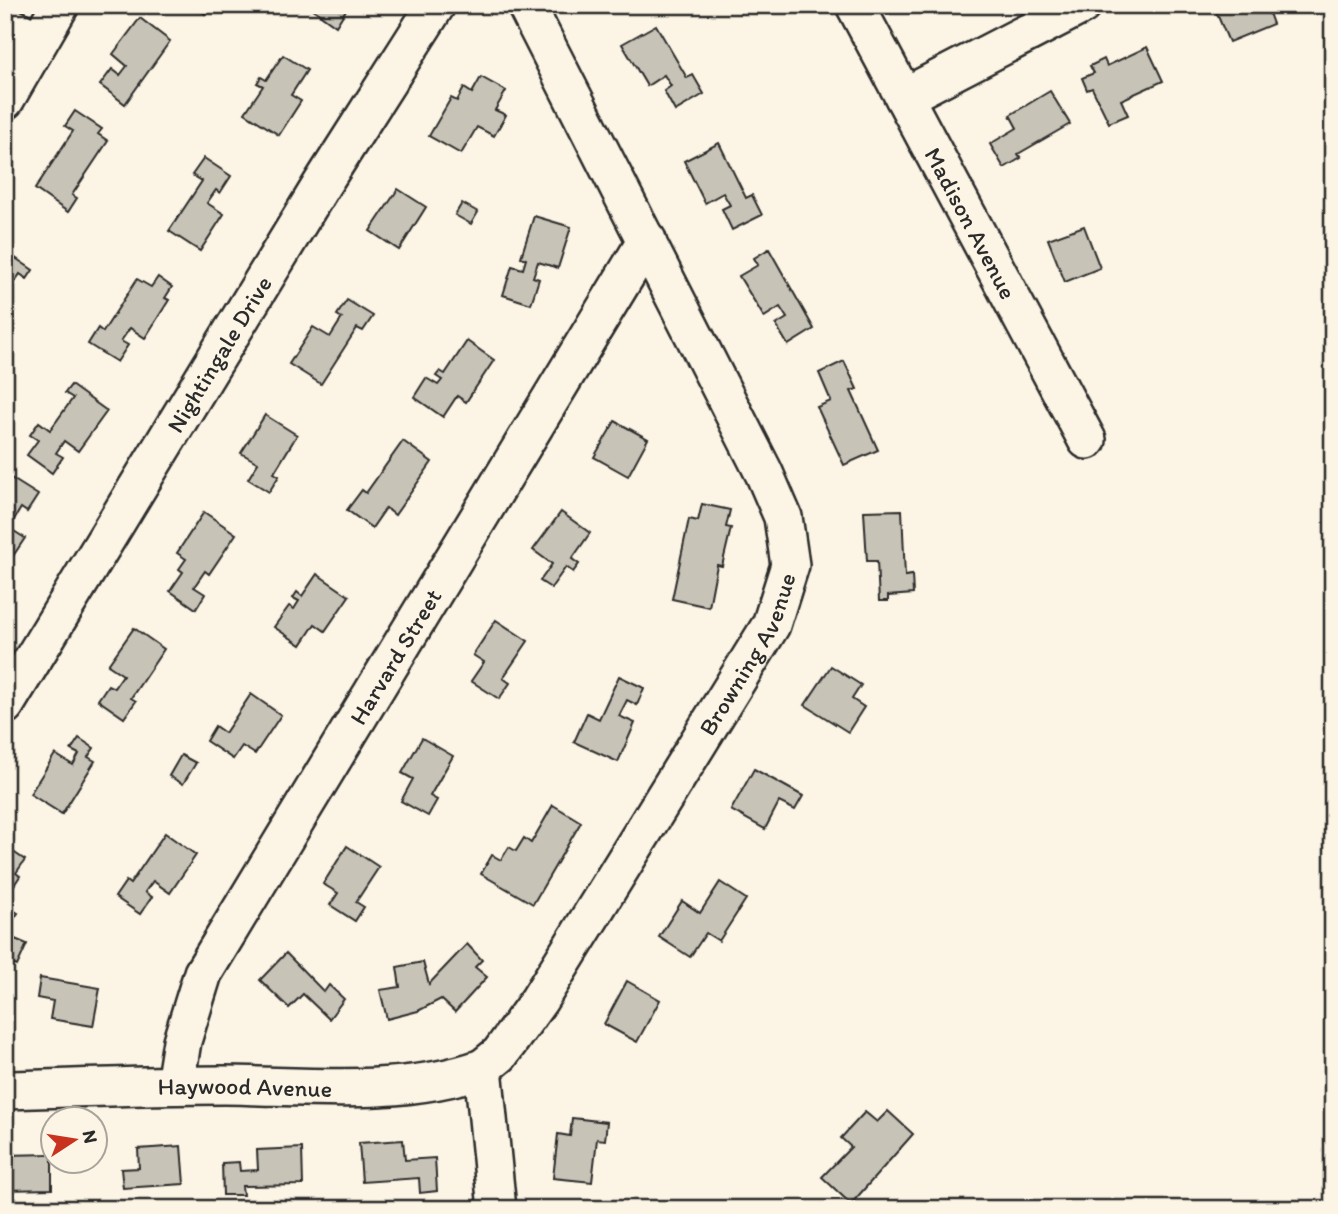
<svg xmlns="http://www.w3.org/2000/svg" width="1338" height="1214" font-family="Itim,sans-serif">
<style>
.building{fill:#c8c3b7;stroke:#2b2b2b;stroke-width:2}
.lines{fill:none;stroke-linecap:round;stroke-linejoin:round}
.minor-casing{stroke:#2b2b2b;stroke-width:42}
.minor{stroke:#fcf5e5;stroke-width:37}
.labels{text-anchor:middle;dominant-baseline:central;stroke-width:6;stroke-linejoin:round;paint-order:stroke}
.street-label{font-size:24px;fill:#2b2b2b;stroke:#fcf5e5}
</style>
<rect width="100%" height="100%" fill="#fcf5e5"/>
<filter id="ink" filterUnits="userSpaceOnUse"><feTurbulence type="fractalNoise" baseFrequency=".0143" numOctaves="2"/><feDisplacementMap in="SourceGraphic" scale="14" xChannelSelector="R" yChannelSelector="G"/><feConvolveMatrix kernelMatrix="1 2 1 2 8 2 1 2 1" color-interpolation-filters="sRGB"/></filter>
<g filter="url(#ink)">
<!-- building -->
<g class="building">
<path d="M189,5h21l-5,9z"/>
<path d="M307,5h42l-13,21z"/>
<path d="M1218,5h48l7,19 -44,18 -15,-35z"/>
<path d="M140,18l30,23 -45,63 -25,-19 12,-16 8,6 7,-9 -14,-12z"/>
<path d="M656,25l31,53 6,-3 11,19 -29,17 -11,-20 7,-5 -7,-11 -17,11 -25,-42z"/>
<path d="M1147,47l16,34 -42,19 7,15 -19,8 -17,-35 -5,2 -5,-12 12,-5 -4,-7 14,-7 3,7z"/>
<path d="M283,55l24,15 -16,25 10,6 -22,34 -34,-22 18,-27 -6,-3 4,-6 5,3z"/>
<path d="M481,77l25,14 -11,19 11,5 -12,21 -17,-9 -16,27 -32,-18 22,-38 6,3 7,-13 8,5z"/>
<path d="M1050,91l20,33 -52,30 3,4 -17,10 -14,-24 27,-16 -7,-13z"/>
<path d="M75,111l27,18 -4,5 10,7 -36,54 5,3 -9,14 -33,-23 38,-58 -8,-5z"/>
<path d="M719,143l27,55 6,-3 10,20 -30,15 -10,-21 8,-4 -7,-12 -18,10 -21,-42z"/>
<path d="M204,158l27,18 -11,17 -4,-3 -9,13 17,11 -24,37 -31,-20 33,-50 -10,-6z"/>
<path d="M398,189l28,18 -27,43 -29,-19z"/>
<path d="M462,203l16,9 -7,12 -16,-9z"/>
<path d="M534,216l37,11 -13,41 -20,-6 -5,15 6,2 -8,25 -28,-9 9,-29 11,3 3,-10 -5,-2z"/>
<path d="M1084,226l16,42 -35,14 -17,-43z"/>
<path d="M769,249l45,80 -26,16 -12,-20 11,-7 -7,-11 -16,10 -25,-41 19,-11 -4,-7z"/>
<path d="M5,251l28,19 -6,9 -7,-5 -15,22z"/>
<path d="M158,277l14,10 -7,11 4,2 -24,38 -15,-10 -9,13 7,4 -11,17 -29,-18 10,-16 5,4 34,-53 14,8z"/>
<path d="M347,300l26,16 -10,15 -6,-3 -36,56 -32,-20 24,-37 17,10 12,-19 -5,-3z"/>
<path d="M467,341l27,19 -28,42 -9,-6 -14,21 -29,-20 12,-19 12,7 4,-5 -6,-4 4,-5 5,3z"/>
<path d="M844,361l13,28 -6,2 27,59 -34,15 -27,-58 14,-6 -12,-28z"/>
<path d="M71,385l36,26 -29,40 -14,-10 -8,12 7,4 -11,16 -25,-18 11,-15 -8,-5 9,-13 11,8 23,-32 -8,-5z"/>
<path d="M265,415l32,20 -23,38 5,3 -10,16 -21,-13 10,-16 -17,-10z"/>
<path d="M615,421l33,18 -20,37 -34,-19z"/>
<path d="M403,441l29,21 -37,53 -9,-7 -14,20 -25,-18 15,-20 4,3z"/>
<path d="M11,478l27,17 -11,17 -6,-4 -12,20 16,10 -20,30v-82z"/>
<path d="M702,504l28,6 -4,17 5,1 -9,38 -5,-1 -8,42 -37,-8 17,-80 9,2z"/>
<path d="M902,510l3,66 7,-1 1,19 -25,2v5h-9l-2,-40h-10l-3,-50z"/>
<path d="M204,512l32,22 -27,40 -4,-3 -11,16 11,7 -9,15 -26,-18 13,-19 -4,-3 7,-10 -9,-6z"/>
<path d="M561,512l29,21 -18,26 7,5 -6,8 -7,-5 -15,21 -11,-7 12,-17 -19,-14z"/>
<path d="M317,574l32,22 -24,35 -10,-7 -14,21 -27,-18 15,-21 5,3 5,-8 -6,-3 4,-6 5,4z"/>
<path d="M496,620l32,21 -25,37 7,5 -11,16 -28,-18 13,-19 -11,-7z"/>
<path d="M134,628l30,21 -33,49 5,3 -12,17 -26,-18 10,-15 6,3 9,-13 -15,-10z"/>
<path d="M831,666l30,19 -9,14 12,8 -16,25 -43,-27z"/>
<path d="M619,676l25,12 -7,17 -10,-5 -8,16 16,7 -17,39 -44,-20 13,-29 12,6z"/>
<path d="M251,694l30,21 -26,39 -13,-8 -9,13 -27,-18 9,-15 10,7z"/>
<path d="M79,738l15,10 -6,9 7,4 -33,53 -32,-20 25,-40 18,11 6,-11 -8,-4z"/>
<path d="M422,738l31,18 -23,40 7,4 -9,16 -27,-15 12,-22 -11,-6z"/>
<path d="M181,755l15,8 -13,21 -14,-8z"/>
<path d="M754,769l49,27 -8,14 -16,-8 -14,27 -34,-19z"/>
<path d="M553,805l28,17 -48,82 -52,-30 11,-19 9,5 8,-13 7,4 8,-13 7,5z"/>
<path d="M165,833l31,22 -26,38 -17,-12 -8,11 7,5 -12,17 -25,-17 11,-16 4,3z"/>
<path d="M347,846l32,21 -23,35 8,5 -9,14 -25,-16 8,-12 -15,-9z"/>
<path d="M6,847l19,13 -9,13 4,3 -15,23z"/>
<path d="M720,882l26,17 -27,42 -13,-8 -16,24 -31,-20 23,-36 18,12z"/>
<path d="M5,905l13,8 -13,19z"/>
<path d="M15,939l12,5 -10,22 -12,-5z"/>
<path d="M467,944l15,16 -7,7 12,10 -32,35 -14,-13 -23,12 -31,8 -7,-29 20,-3 -3,-20 26,-5 6,22z"/>
<path d="M286,953l38,39 5,-7 15,14 -15,20 -26,-25 -14,14 -29,-28z"/>
<path d="M40,978l60,10 -7,38 -43,-7 3,-18 -16,-3z"/>
<path d="M627,981l33,19 -23,42 -33,-18z"/>
<path d="M888,1111l25,23 -62,70 -29,-27 29,-30 -10,-9 24,-26 12,10z"/>
<path d="M572,1118l35,4 -2,18 -8,-1 -5,43 -39,-4 5,-44 12,2z"/>
<path d="M403,1140l2,20 30,-2 2,33 -17,2 -1,-15 -57,4 -3,-39z"/>
<path d="M181,1146l3,38 -61,4 -2,-19 18,-1 -1,-19z"/>
<path d="M302,1148l1,37 -61,1 1,9h-20l-1,-32 17,-1 1,9 18,-1 -1,-20z"/>
<path d="M52,1154v35l-47,1v-35z"/>
</g>
<g class="lines">
<defs>
<g id="minor">
<path id="s1" d="M855,5l232,435"/>
<path d="M5,24l33,17"/>
<path d="M904,97l178,-92"/>
<path d="M5,100l55,-95"/>
<path id="s2" d="M5,705l317,-521 114,-179"/>
<path id="s3" d="M175,1085l7,-44 21,-68 444,-733"/>
<path id="s4" d="M5,1090c73,-2 146,-5 219,-5 85,1 178,12 259,-17"/>
<path id="s5" d="M497,1209l-14,-141 17,-14 39,-54 232,-375 19,-60 -7,-48 -19,-44 -238,-468"/>
</g>
</defs>
<!-- minor casing -->
<use href="#minor" class="minor-casing"/>
<!-- minor -->
<use href="#minor" class="minor"/>
</g>
</g>
<g class="labels">
<!-- street labels -->
<g class="street-label">
<text stroke="none"><textPath href="#s1" startOffset="247">Madison Avenue</textPath></text>
<text stroke="none"><textPath href="#s2" startOffset="411">Nightingale Drive</textPath></text>
<text stroke="none"><textPath href="#s5" startOffset="635">Browning Avenue</textPath></text>
<text stroke="none"><textPath href="#s3" startOffset="486">Harvard Street</textPath></text>
<text stroke="none"><textPath href="#s4" startOffset="240">Haywood Avenue</textPath></text>
</g>
</g>
<!-- margin -->
<rect width="1338" height="1214" fill="none" stroke="#fcf5e5" stroke-width="28"/>
<rect x="14" y="14" width="1310" height="1186" fill="none" stroke="#2b2b2b" stroke-width="2.5" filter="url(#ink)"/>
<!-- north arrow -->
<g transform="translate(74 1140) rotate(78)"><circle r="33" fill="#fcf5e5" stroke="#a8a49b" stroke-width="2"/>
<path d="M0-5L12 26L0 18L-12 26Z" fill="#c8321e"/>
<text y="-10" font-size="19" font-weight="bold" text-anchor="middle" fill="#2b2b2b">N</text>
</g>
</svg>
